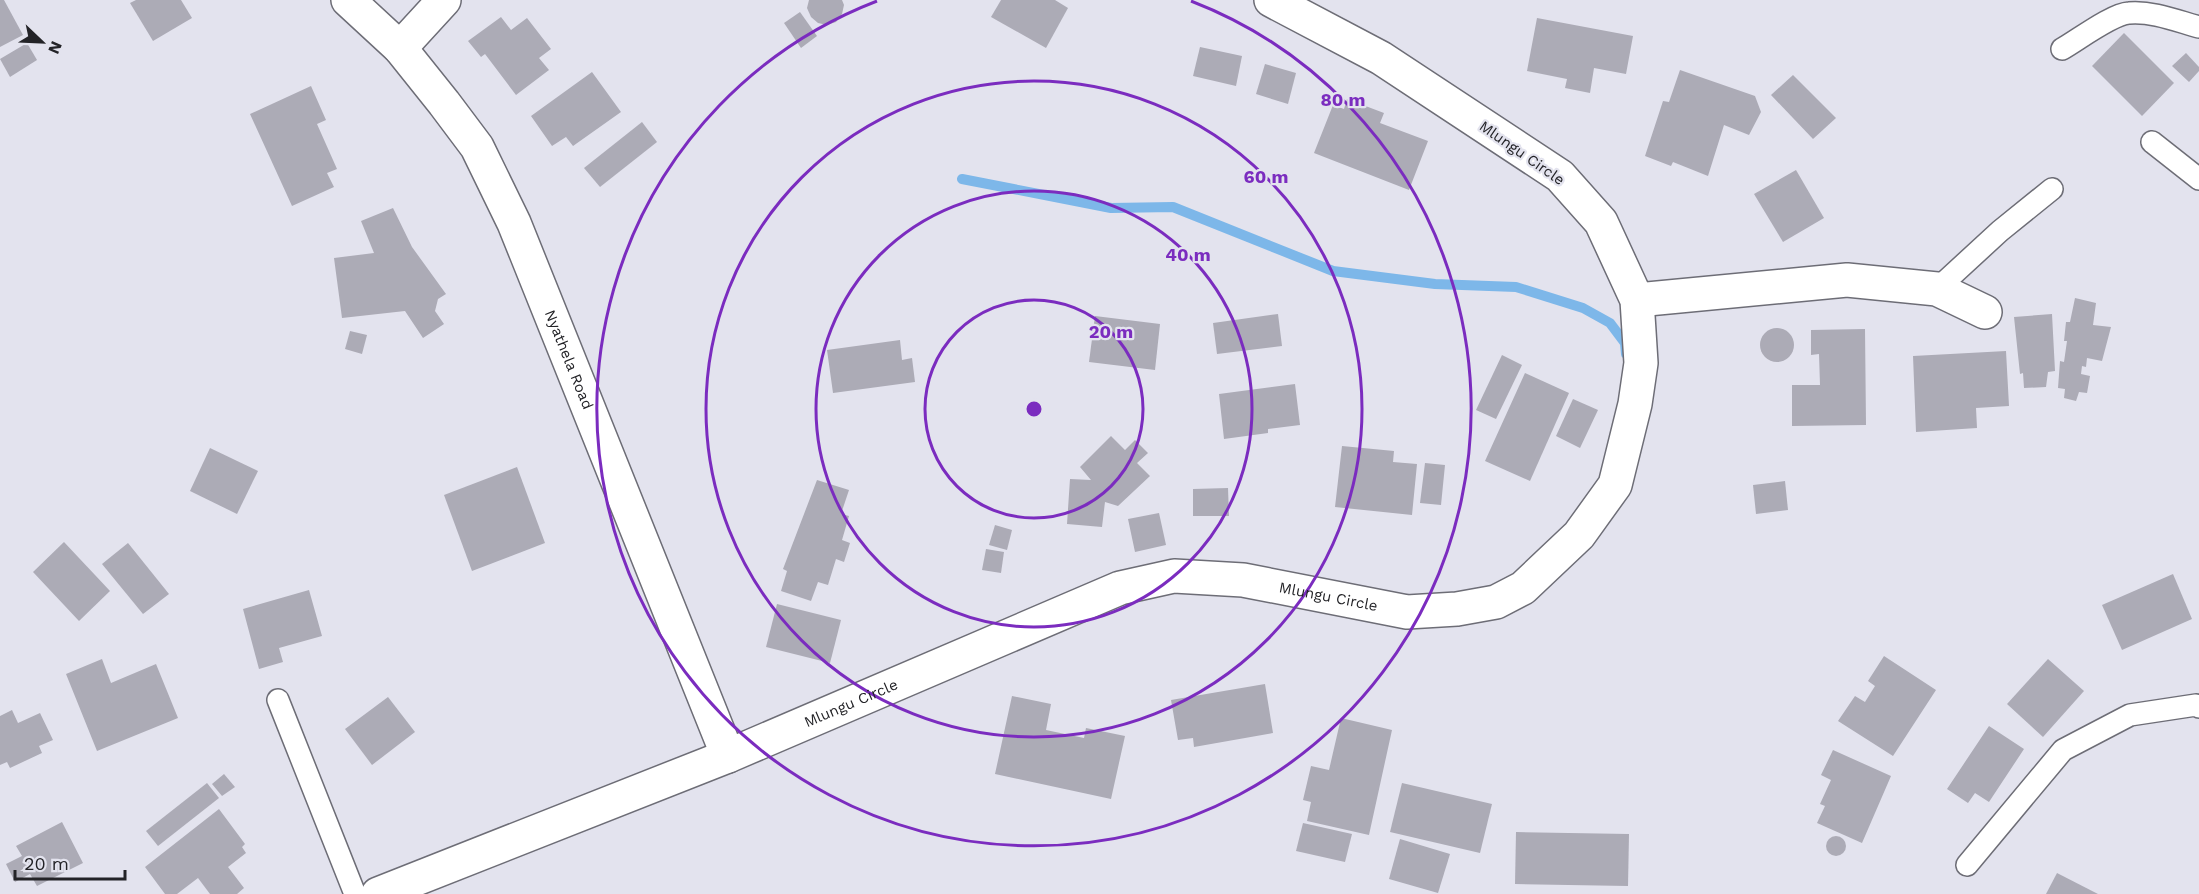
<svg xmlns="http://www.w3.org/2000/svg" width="2199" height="894" font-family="'Work Sans',sans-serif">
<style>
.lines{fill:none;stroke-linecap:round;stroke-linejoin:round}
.stream{stroke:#7db7e9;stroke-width:10}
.building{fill:#acabb6}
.service-casing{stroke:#6d6d76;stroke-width:24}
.minor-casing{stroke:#6d6d76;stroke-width:36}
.service{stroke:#fff;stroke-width:21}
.minor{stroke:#fff;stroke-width:33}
.ring{fill:none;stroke:#7b2cbf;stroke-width:3}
.labels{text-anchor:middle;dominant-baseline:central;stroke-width:4.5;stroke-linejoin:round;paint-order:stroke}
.street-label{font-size:15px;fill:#232327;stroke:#e3e3ee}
.centre{fill:#7b2cbf;stroke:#e3e3ee;stroke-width:3}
.ring-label{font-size:18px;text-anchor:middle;font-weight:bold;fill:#7b2cbf;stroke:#e3e3ee;stroke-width:4.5;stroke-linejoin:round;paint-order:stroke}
</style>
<rect width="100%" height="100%" fill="#e3e3ee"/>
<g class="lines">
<!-- stream -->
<path class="stream" d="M962,179l149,29 62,-1 160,64 102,13 81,3 67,21 27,15 15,20 1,11"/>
</g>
<!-- building -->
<g class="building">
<path d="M0,0h4l19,35 -23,12z"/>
<path d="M136,0h45l11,18 -39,23 -23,-38z"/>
<path d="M809,0h33l2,5 -2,9 -6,8 -9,3 -9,-2 -7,-6 -4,-9z"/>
<path d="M1001,0h54l13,8 -22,40 -55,-31z"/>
<path d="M800,12l17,24 -16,12 -17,-25z"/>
<path d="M501,17l10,13 16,-12 24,31 -12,9 10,12 -33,25 -31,-41 -4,3 -13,-16z"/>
<path d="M1537,18l96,18 -7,38 -32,-6 -4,25 -25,-5 2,-9 -40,-8z"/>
<path d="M2124,33l50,50 -32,33 -50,-50z"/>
<path d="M27,43l10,17 -27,17 -10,-18z"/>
<path d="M1200,47l42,9 -6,30 -43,-10z"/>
<path d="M2186,53l13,14v4l-10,11 -17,-16z"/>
<path d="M1265,64l31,9 -8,31 -32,-10z"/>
<path d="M1680,70l75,26 6,16 -12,23 -25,-10 -16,51 -35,-14 -2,4 -26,-10 18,-55 6,1z"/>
<path d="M592,72l29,40 -48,34 -7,-9 -14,9 -21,-30z"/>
<path d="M1793,75l43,43 -23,21 -42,-44z"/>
<path d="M311,86l15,34 -9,4 20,45 -10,4 7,14 -42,19 -42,-92z"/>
<path d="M1347,99l37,14 -4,10 48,18 -19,49 -95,-37 19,-48 11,4z"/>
<path d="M642,122l15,20 -57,45 -16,-19z"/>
<path d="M1796,170l28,48 -41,24 -29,-48z"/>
<path d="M393,208l19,39 34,47 -8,5 -3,12 9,13 -21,14 -18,-27 -63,7 -8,-60 40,-5 -13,-32z"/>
<path d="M2075,298l21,5 -3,22 18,2 -9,34 -15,-3 -1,9 -4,-1 -1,8 9,2 -3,17 -8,-1 -3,9 -12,-3 1,-9 -7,-1 2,-27 4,1 3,-21h-3l2,-19h4z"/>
<path d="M1278,314l4,32 -65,8 -4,-31z"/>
<path d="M2052,314l3,57 -7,1 -2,15 -22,1 -1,-15 -3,1 -6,-57z"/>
<path d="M1095,316l65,8 -5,46 -66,-8z"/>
<circle cx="1777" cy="345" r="17"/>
<path d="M1865,329l1,96 -74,1v-41h28l-1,-31 -8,1v-25z"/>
<path d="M350,331l17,4 -5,19 -17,-5z"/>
<path d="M900,340l2,20 10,-2 3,24 -82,11 -6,-43z"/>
<path d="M2006,351l3,55 -33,2 1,20 -61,4 -3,-76z"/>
<path d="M1502,355l20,10 -26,54 -20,-9z"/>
<path d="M1525,373l44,20 -39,88 -45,-20z"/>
<path d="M1295,384l5,41 -32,4v4l-44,6 -5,-45z"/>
<path d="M1573,399l25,11 -18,38 -24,-12z"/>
<path d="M1111,436l14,14 10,-10 13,13 -11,10 13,13 -32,30 -13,-4 -3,25 -35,-3 3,-45 21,1 -11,-13z"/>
<path d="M1342,446l52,5 -1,11 24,2 -5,51 -77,-8z"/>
<path d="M210,448l48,23 -21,43 -47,-23z"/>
<path d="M1425,463l20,2 -4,40 -21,-2z"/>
<path d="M517,467l28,76 -73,28 -28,-76z"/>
<path d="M817,480l32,10 -8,24 8,2 -7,24 8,3 -6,19 -8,-3 -8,26 -10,-3 -7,19 -30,-10 6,-20 -4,-2z"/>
<path d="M1785,481l3,29 -32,4 -3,-29z"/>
<path d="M1228,488l1,28h-36v-27z"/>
<path d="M1159,513l7,32 -31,7 -7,-33z"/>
<path d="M995,525l17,5 -5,20 -18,-5z"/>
<path d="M64,542l46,49 -31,30 -46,-49z"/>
<path d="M128,543l41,51 -26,20 -41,-50z"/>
<path d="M986,549l18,3 -3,21 -19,-3z"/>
<path d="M2173,574l19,45 -70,31 -20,-45z"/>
<path d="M309,590l13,46 -43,12 4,14 -24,7 -16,-60z"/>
<path d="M777,604l64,16 -11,43 -64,-16z"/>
<path d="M1884,656l52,34 -43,66 -55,-35 17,-25 10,6 10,-16 -7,-5z"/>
<path d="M102,659l9,24 45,-19 22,54 -81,33 -31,-77z"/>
<path d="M2048,659l36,32 -41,46 -36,-33z"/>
<path d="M1265,684l8,49 -79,14 -1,-9 -15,2 -7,-40z"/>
<path d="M1012,696l39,8 -5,26 38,8 2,-10 39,8 -14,63 -116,-25z"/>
<path d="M388,697l27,35 -43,33 -27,-36z"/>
<path d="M12,710l6,13 22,-10 13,27 -14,6 3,7 -32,15 -3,-6 -7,3v-49z"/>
<path d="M1341,718l51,12 -23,105 -62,-14 4,-19 -8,-2 8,-34 18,4z"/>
<path d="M1989,726l35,23 -35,53 -14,-9 -7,10 -21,-14z"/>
<path d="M1833,750l58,26 -29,67 -45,-20 8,-17 -5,-2 11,-24 -10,-5z"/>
<path d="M224,774l11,13 -13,9 -10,-12z"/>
<path d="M207,783l12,15 -61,48 -12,-15z"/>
<path d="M1402,783l90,21 -12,49 -90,-21z"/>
<path d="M219,809l26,35 -3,3 4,6 -18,14 16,21 -7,6h-27l-12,-16 -21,16h-12l-20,-27z"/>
<path d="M62,822l21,41 -46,23 -7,-12 -15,8 -9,-18 16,-8 -6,-10z"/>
<path d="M1303,823l49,11 -7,28 -49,-11z"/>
<path d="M1516,832l113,2 -1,52 -113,-2z"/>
<circle cx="1836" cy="846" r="10"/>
<path d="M1400,839l50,15 -12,39 -49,-14z"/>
<path d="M2057,873l41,21h-52z"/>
</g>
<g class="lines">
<defs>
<g id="service">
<path d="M2062,49c16,-9 50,-35 67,-36 24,-2 48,8 70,14"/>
<path d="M2152,142l47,37"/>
<path d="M1937,289l63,-58 52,-42"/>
<path d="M278,700l77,194"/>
<path d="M1967,865l96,-115 67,-35 66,-10 3,2"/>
</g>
<g id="minor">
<path id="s1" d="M348,0l52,48 44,55 33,44 37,76 214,533"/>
<path d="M400,48l44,-48"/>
<path d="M1637,300l210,-20 90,9 48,23"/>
<path id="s2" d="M378,894l350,-138 392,-168 54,-12 69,4 164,32 50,-3 39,-7 27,-14 56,-53 36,-50 20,-81 6,-41 -4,-63 -36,-78 -41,-46 -179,-118 -110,-58"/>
</g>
</defs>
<!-- service casing -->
<use href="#service" class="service-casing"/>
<!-- minor casing -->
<use href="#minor" class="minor-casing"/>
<!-- service -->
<use href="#service" class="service"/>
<!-- minor -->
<use href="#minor" class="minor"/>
</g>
<!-- distance rings -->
<g class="ring">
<circle cx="1034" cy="409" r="109"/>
<circle cx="1034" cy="409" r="218"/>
<circle cx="1034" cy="409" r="328"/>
<path d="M1191 1A437 437 0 1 1 877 1"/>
</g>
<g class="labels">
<!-- street labels -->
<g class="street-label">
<text transform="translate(1522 153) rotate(35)">Mlungu Circle</text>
<text stroke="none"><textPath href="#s1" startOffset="428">Nyathela Road</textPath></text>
<text stroke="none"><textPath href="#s2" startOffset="1014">Mlungu Circle</textPath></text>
<text stroke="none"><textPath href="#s2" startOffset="510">Mlungu Circle</textPath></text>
</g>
</g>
<circle cx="1034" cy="409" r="9" class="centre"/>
<g class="ring-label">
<text x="1343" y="106">80 m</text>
<text x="1266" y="183">60 m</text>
<text x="1188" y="261">40 m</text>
<text x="1111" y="338">20 m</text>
</g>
<!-- north arrow -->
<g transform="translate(42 42) rotate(113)" stroke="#e3e3ee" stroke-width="4.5" paint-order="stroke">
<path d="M0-4.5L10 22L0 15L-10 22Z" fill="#232327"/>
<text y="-9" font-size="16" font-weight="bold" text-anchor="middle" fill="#232327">N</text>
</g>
<!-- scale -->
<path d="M15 870v9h110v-9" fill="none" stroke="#232327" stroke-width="3"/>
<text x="24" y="870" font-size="18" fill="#232327" stroke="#e3e3ee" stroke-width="4.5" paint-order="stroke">20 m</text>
</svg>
